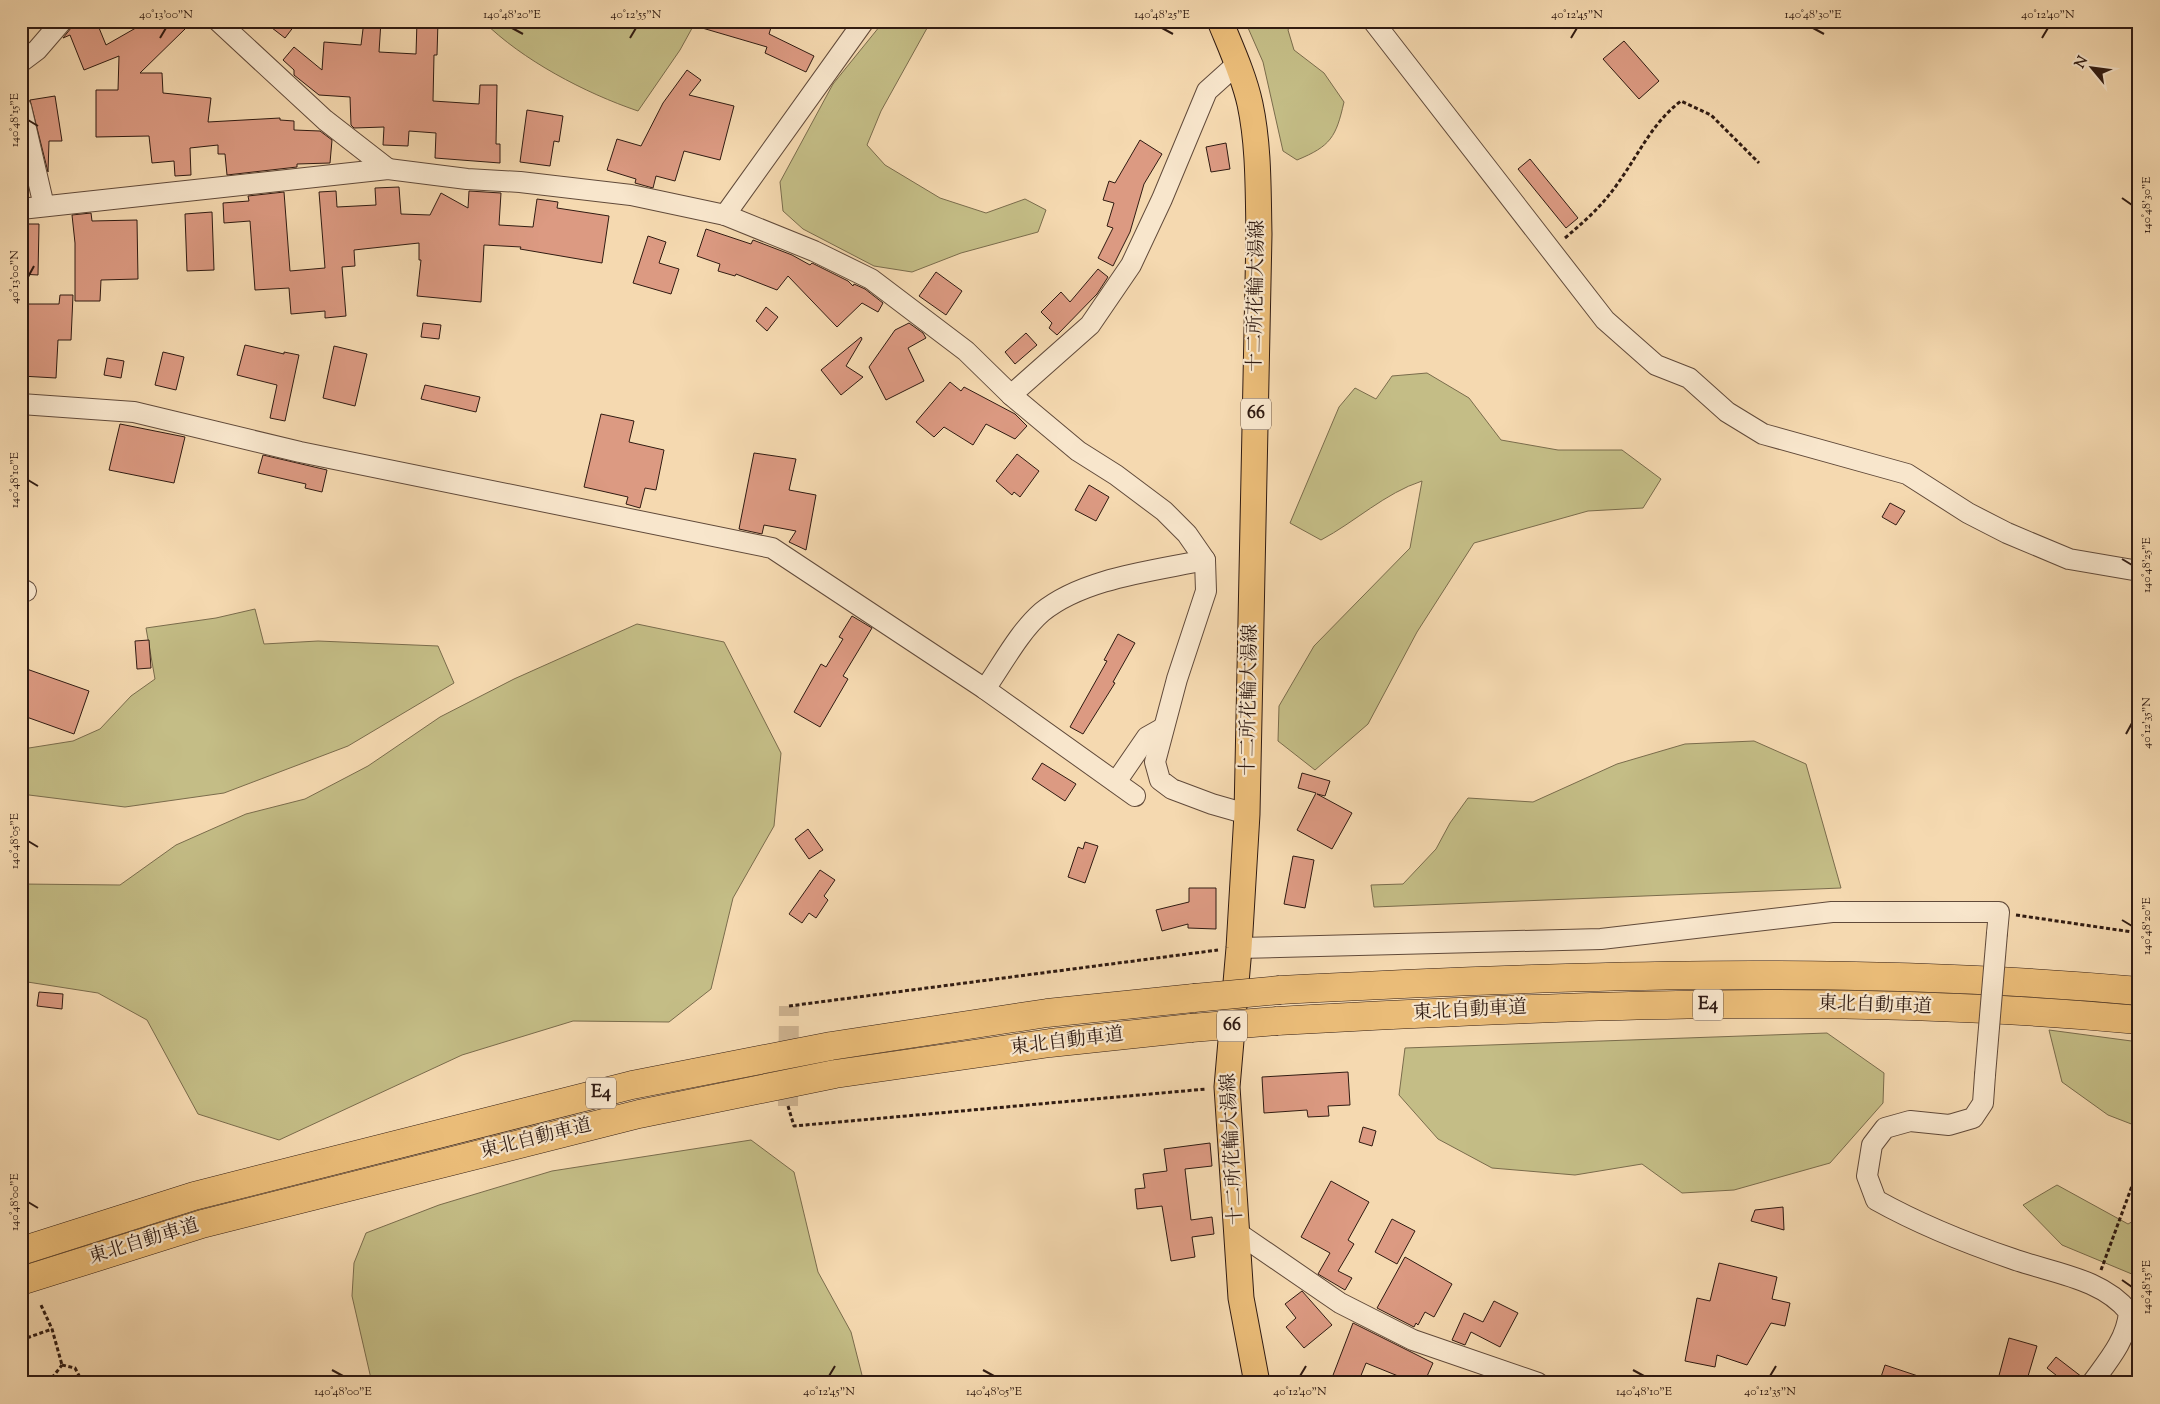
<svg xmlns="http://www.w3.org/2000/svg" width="2160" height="1404" font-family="'Sorts Mill Goudy','Noto Serif JP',serif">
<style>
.green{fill:#c4bd86;stroke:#7a6c4c}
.building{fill:#dc9a82;stroke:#301b12}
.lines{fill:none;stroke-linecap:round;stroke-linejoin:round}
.minor-tunnel{stroke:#ceb390;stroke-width:20;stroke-dasharray:20 10;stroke-linecap:butt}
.minor-casing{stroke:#614a3a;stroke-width:22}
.major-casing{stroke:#301b12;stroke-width:27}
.highway-casing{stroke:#301b12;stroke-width:29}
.path{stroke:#301b12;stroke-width:3;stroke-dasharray:4 2.5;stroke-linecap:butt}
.minor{stroke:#f8e6cc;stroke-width:20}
.major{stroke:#eabc78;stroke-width:25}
.highway{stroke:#eabc78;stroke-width:28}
.minor-bridge-casing{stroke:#614a3a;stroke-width:22;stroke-linecap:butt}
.highway-bridge-casing{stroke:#301b12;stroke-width:29;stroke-linecap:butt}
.minor-bridge{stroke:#f8e6cc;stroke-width:20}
.highway-bridge{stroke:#eabc78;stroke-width:28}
.ticks{fill:none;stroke:#301b12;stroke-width:2}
.labels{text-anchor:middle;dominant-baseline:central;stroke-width:4.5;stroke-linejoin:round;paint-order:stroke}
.shield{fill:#f8e6cc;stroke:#6c584a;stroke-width:1}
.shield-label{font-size:18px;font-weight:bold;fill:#301b12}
.street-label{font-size:19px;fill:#301b12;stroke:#f8e6cc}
.neatline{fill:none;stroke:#301b12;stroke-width:2}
.ticks-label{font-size:12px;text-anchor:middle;fill:#301b12}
</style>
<rect width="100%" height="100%" fill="#f5d9b0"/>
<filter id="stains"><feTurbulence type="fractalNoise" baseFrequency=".004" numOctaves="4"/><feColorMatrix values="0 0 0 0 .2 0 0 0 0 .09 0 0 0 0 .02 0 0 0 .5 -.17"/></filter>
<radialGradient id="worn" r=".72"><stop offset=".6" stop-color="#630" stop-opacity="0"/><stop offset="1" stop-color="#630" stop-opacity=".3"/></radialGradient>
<!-- green -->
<g class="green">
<path d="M483,21h213l-16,29 -42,61c-53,-18 -116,-51 -155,-90z"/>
<path d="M884,21h47l-50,90 -14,34 18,20 55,33 46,15 39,-14 21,11 -8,22 -77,21 -49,19 -38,-6 -71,-37 -20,-18 -3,-29 53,-98z"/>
<path d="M1245,21h47l-4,9 6,20 30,23 20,29c-8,35 -13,44 -47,58l-14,-9 -20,-89z"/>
<path d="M1427,373l42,25 32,42 57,10h64l39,29 -18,29 -55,3 -114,32 -57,89 -49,92 -53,46 -37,-29 1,-35 35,-60 96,-98 12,-67c-37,12 -67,41 -101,59l-31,-17 49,-116 16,-19 21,11 16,-23z"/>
<path d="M255,609l9,35 54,-3 120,5 16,37 -106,63 -124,47 -99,14 -104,-13 1,-43 7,-3 44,-7 27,-12 31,-33 24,-17 -9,-51 70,-10z"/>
<path d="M637,624l87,18 57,111 -7,73 -41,72 -22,91 -42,33 -96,-1 -111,34 -183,85 -81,-26 -51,-94 -49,-27 -77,-12v-97l99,1 56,-40 70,-31 59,-15 63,-33 72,-49 74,-38z"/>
<path d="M1754,741l52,23 35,124 -467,19 -3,-22 32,-1 33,-35 14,-26 18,-25 65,4 84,-38 68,-20z"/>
<path d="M2049,1030l90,12v85l-31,-12 -46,-33z"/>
<path d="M1827,1033l57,40 -1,30 -53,60 -96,27 -52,3 -40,-29 -67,11 -83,-7 -54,-29 -39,-44 6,-47z"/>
<path d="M751,1140l43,32 24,100 33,60 13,51h-492l-20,-87 2,-33 12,-30 73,-28 113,-34z"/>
<path d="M2057,1185l71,39 11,-6v59l-77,-32 -39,-40z"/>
</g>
<!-- building -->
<g class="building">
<path d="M74,21h27l-4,2 9,22 42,-24h29l8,8 -45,44h22l1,20 48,5 -3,24 72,-4v2l14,1v9l26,1 12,9 -2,23 -33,1v3l-70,8 -2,-21h-7v-9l-28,3 1,27 -16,1 -1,-15 -22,2 -3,-27 -53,1v-47h22l1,-34 -35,14 -14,-35 -7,3 8,-10z"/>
<path d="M263,21h35l-13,17z"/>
<path d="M364,21h17l-2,31 37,2 1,-33h21l-1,34h-3l-1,46 46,3 1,-19h17l-1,59h4v19l-65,-5 1,-25 -27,-2 -1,15 -25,-1 1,-18 -30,1 -3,-3 -1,-28 -31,-2 -25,-20v-5l-11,-10 11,-13 28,23 2,-28 37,3z"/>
<path d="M693,21h80l-4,13 45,22 -8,16 -41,-19 2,-6 -75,-22z"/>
<path d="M1624,41l35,40 -20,18 -36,-40z"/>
<path d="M687,70l14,10 -12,15 45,11 -14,54 -36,-9 -9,30 -19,-5 -3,12 -18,-5 1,-4 -29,-9 10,-31 24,7 22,-43z"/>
<path d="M55,96l7,45h-13l-1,31 -18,-72z"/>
<path d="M527,110l36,6 -4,26 -5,-1 -4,25 -30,-4z"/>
<path d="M1140,140l22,14 -18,30 -14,48 -17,34 -15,-8 15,-30 -6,-2 7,-23 -11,-3 6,-19 6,2z"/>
<path d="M1226,143l4,26 -19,3 -5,-25z"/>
<path d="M1530,159l48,59 -12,10 -48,-59z"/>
<path d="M399,187l2,27 29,1 11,-22 27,15 1,-17 32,2 -2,32 34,2 4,-28 21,3 -1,6 52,8 -7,47 -82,-14 1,-2 -37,-2 -3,57 -64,-6 4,-36h-2v-17l-65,7 1,16 -13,1 4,49 -21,2v-7l-34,3 -2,-26 -34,2 -5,-69 -26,2 -1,-20 26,-2 -1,-5 36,-4 6,79 35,-3 -6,-76 17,-1 1,16 39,-2 -1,-17z"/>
<path d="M212,212l2,58 -27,1 -2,-57z"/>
<path d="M91,213l1,8 45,-1 1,59 -37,1 -1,21h-25v-58l-3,-28z"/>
<path d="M21,224h18l-1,51 -17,-1z"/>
<path d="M706,229l45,15 2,-4 39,15 18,10 2,-2 36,18 5,5 1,-2 11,5 18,14 -5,9 -16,-9 -25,24 -49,-51 -11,14 -41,-16 -1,2 -17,-5 2,-7 -23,-8z"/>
<path d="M648,236l18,6 -7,21 20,6 -8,25 -38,-11z"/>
<path d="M1098,269l10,8 -11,17 -40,41 -8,-7 3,-5 -11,-11 20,-20 9,10z"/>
<path d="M936,272l26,19 -16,24 -27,-19z"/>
<path d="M60,295h13l-2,45h-13l-2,38 -35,-2v-72h38z"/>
<path d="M766,307l12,10 -11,14 -11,-10z"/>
<path d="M423,323l18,2 -2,14 -18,-2z"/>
<path d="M909,323l14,10 3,5 -18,10 16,33 -38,19 -17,-33 26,-37z"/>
<path d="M1026,333l11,12 -22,19 -10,-12z"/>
<path d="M861,337l1,2 -16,27 17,11 -22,18 -20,-25z"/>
<path d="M245,345l39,9v-2l15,3 -14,66 -15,-3 7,-33 -40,-10z"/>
<path d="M334,346l33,8 -12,52 -32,-8z"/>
<path d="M163,352l21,5 -8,33 -21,-5z"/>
<path d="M107,358l17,3 -3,17 -17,-3z"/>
<path d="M950,382l11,9 3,-4 51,27 12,12 -12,13 -29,-15 -13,21 -29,-18 -10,10 -18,-15z"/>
<path d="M425,385l55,12 -4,15 -55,-13z"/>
<path d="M601,414l33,7 -5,21 35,8 -8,40 -11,-2 -5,20 -14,-4 2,-7 -44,-10z"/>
<path d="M120,424l65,13 -11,46 -65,-13z"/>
<path d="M754,453l42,6 -7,31 27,5 -10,55 -17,-8 7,-11 -32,-6 -2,9 -23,-5z"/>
<path d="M1017,454l22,17 -19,26 -6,-5 -2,3 -16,-14z"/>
<path d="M263,455l64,15 -5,22 -17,-4 1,-4 -48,-11z"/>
<path d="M1089,485l20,12 -13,24 -21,-11z"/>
<path d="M1890,503l15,8 -9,14 -14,-8z"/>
<path d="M852,616l20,12 -29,48 5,3 -28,48 -26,-15 27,-48 5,3 17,-28 -4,-2z"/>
<path d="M1118,634l17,9 -22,39 2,1 -32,51 -13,-7 37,-66 -3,-1z"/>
<path d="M149,640l2,28 -14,1 -2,-28z"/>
<path d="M21,667l68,24 -15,43 -53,-19z"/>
<path d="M1042,763l34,21 -11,17 -33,-22z"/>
<path d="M1302,773l28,8 -5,15 -8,-2 35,19 -20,36 -35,-19 19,-37 -18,-5z"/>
<path d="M808,829l15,21 -14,9 -14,-20z"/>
<path d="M1085,842l13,4 -13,37 -17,-6 10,-30 5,2z"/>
<path d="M1293,856l21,4 -9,48 -21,-4z"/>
<path d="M820,870l15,10 -11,16 4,4 -12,18 -7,-5 -7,10 -13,-9z"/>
<path d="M1189,888h27v41l-28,-1v-4l-26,7 -6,-21 33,-8z"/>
<path d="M39,992l24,2 -1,15 -25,-3z"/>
<path d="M1348,1072l2,33 -22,1 1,10 -21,1 -1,-7 -43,3 -2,-36z"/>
<path d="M1363,1127l13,4 -4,15 -13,-4z"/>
<path d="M1210,1143l2,23 -27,3 6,51 21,-3 2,17 -22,3 3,20 -24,4 -9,-55 -25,3 -2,-20 10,-1 -2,-14 24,-3 -3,-22z"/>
<path d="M1331,1181l38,21 -21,38 6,4 -16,27 14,7 -7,12 -27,-16 12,-21 -29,-16z"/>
<path d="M1783,1207l1,23 -33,-9 4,-11z"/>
<path d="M1392,1219l23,12 -18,33 -22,-12z"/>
<path d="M1405,1257l47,27 -18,33 -9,-5 -7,13 -2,-2 -2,4 -37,-19z"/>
<path d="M1719,1263l58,14 -5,22 18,4 -5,23 -14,-3 -24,42 -30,-10 -2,12 -30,-6 12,-63 13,3z"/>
<path d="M1302,1291l30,34 -28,23 -18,-21 10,-9 -11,-14z"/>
<path d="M1494,1301l24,12 -18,34 -29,-15 -6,13 -13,-5 12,-27 19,9z"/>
<path d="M1353,1323l80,40 -9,20h-23l2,-5 -37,-15 -8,20h-28z"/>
<path d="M2009,1338l28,8 -11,37h-29z"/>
<path d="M2056,1357l26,20 -2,6h-14l-19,-15z"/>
<path d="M1885,1365l45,15v3h-51z"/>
</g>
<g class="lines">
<!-- minor-tunnel -->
<path class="minor-tunnel" d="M788,1106l1,-100"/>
<defs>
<g id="minor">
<path d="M218,21l107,99 63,49"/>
<path d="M1373,21l232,299 51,45 33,13 38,34 36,22 144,40 61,39 39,20 62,26 70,12"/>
<path d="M21,62l16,-12 25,-29"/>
<path d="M21,107l23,99"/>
<path d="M21,209l367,-40 79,10 53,3 111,13 94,20 89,36 57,28 95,72 45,44 67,56 38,24 48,36 23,23 18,26 1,31 -29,88 -22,83 5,18 12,9 40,15 35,10"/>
<path d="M725,215l139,-194"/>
<path d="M1011,395l79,-70 41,-60 31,-66 45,-108 30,-27"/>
<path d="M21,404l113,8 166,40 472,96 213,141 150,107"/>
<path d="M21,589l5,2"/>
<path d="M985,689c17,-24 34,-57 57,-77 42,-34 111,-41 163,-52"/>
<path d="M1116,782l31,-45 16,-9"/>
<path d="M1239,948l362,-9 231,-27h167l-2,21"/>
<path d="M1985,1075l-2,28 -10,15 -24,7 -39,-4 -25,7 -13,17 -5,31 9,24c43,24 90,43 137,59 39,14 89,19 116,53 -2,27 -21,49 -37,71"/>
<path d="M1238,1233l102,70 73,37 125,43"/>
</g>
<path id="major" d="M1220,21c11,27 24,55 30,83 9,42 8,87 9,130l-12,580 -8,134 -12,139 14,211 16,85"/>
<g id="highway">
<path d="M1280,990c286,-15 573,-25 859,1"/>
<path d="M1277,1021c287,-16 575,-28 862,-1"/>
<path d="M21,1251l173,-55 438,-111 199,-39 216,-33 147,-15"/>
<path d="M21,1281l181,-57 437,-110 196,-40 215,-31 141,-15"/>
</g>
</defs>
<!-- minor casing -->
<use href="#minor" class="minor-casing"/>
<!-- major casing -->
<use href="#major" class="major-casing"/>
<!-- highway casing -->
<use href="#highway" class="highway-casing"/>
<!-- path -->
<g class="path">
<path d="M1565,238c20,-17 38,-33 53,-55 21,-29 34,-60 63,-82l30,14 48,48"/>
<path d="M2016,915l123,18"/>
<path d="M789,1006l429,-56"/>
<path d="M788,1106l6,20 412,-37"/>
<path d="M2101,1270l31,-84"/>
<path d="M41,1305l11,24 10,36"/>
<path d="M21,1340l31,-11"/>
<path d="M62,1365l13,3 8,15"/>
<path d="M48,1383l14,-18"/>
</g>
<!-- minor -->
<use href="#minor" class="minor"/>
<!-- major -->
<use href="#major" class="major"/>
<!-- highway -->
<use href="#highway" class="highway"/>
<defs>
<path id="minor-bridge" d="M1985,1075l12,-142"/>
<g id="highway-bridge">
<path d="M1194,998l86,-8"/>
<path d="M1191,1028l86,-7"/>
</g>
</defs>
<!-- minor-bridge casing -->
<use href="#minor-bridge" class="minor-bridge-casing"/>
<!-- highway-bridge casing -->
<use href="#highway-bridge" class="highway-bridge-casing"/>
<!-- minor-bridge -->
<use href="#minor-bridge" class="minor-bridge"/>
<!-- highway-bridge -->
<use href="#highway-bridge" class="highway-bridge"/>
</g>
<!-- ticks -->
<path class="ticks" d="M512,28l11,6M1162,28l11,6M1813,28l11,6M160,38l6,-10M630,38l6,-10M1571,38l6,-10M2042,38l6,-10M28,120l10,6M2122,198l10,7M28,277l6,-11M28,480l10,6M2122,559l10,6M2126,734l6,-11M28,841l10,6M2122,920l10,6M28,1202l10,6M2122,1280l10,7M332,1370l11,6M983,1370l11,6M1633,1370l11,6M829,1376l6,-10M1300,1376l6,-10M1770,1376l6,-10"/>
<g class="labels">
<!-- shield labels -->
<g class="shield">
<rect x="1241" y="398.5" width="30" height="31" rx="4"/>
<rect x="1693" y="989.5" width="30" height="31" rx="4"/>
<rect x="1217" y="1010.5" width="30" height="31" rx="4"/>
<rect x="586" y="1077.5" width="30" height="31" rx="4"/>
</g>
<g class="shield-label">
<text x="1256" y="414">66</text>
<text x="1708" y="1005">E4</text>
<text x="1232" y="1026">66</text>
<text x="601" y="1093">E4</text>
</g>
<!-- street labels -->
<g class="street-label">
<text transform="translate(1257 296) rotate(-89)">十二所花輪大湯線</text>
<text transform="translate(1250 700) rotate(-89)">十二所花輪大湯線</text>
<text transform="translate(1875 1006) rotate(2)">東北自動車道</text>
<text transform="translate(1470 1011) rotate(-3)">東北自動車道</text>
<text transform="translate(1067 1042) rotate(-7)">東北自動車道</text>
<text transform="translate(536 1139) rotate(-14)">東北自動車道</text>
<text transform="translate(1233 1149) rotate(-93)">十二所花輪大湯線</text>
<text transform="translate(144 1242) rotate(-17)">東北自動車道</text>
</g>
</g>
<!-- margin -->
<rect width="2160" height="1404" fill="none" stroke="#f5d9b0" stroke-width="55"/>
<!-- north arrow -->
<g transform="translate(2092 68) rotate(299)" stroke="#f8e6cc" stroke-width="4" paint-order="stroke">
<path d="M0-4L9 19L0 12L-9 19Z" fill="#301b12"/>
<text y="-8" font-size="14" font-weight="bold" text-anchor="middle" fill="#301b12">N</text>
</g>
<rect x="28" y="28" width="2104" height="1348" class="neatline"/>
<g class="ticks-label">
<text x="166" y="18">40°13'00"N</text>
<text x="512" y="18">140°48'20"E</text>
<text x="636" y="18">40°12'55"N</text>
<text x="1162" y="18">140°48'25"E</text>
<text x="1577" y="18">40°12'45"N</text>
<text x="1813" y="18">140°48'30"E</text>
<text x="2048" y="18">40°12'40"N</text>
<text transform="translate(14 120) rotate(-90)" y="4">140°48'15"E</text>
<text transform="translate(2146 205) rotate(-90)" y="4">140°48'30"E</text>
<text transform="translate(14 277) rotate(-90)" y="4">40°13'00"N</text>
<text transform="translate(14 480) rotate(-90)" y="4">140°48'10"E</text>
<text transform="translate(2146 565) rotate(-90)" y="4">140°48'25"E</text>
<text transform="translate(2146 723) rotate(-90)" y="4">40°12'35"N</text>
<text transform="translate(14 841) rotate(-90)" y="4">140°48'05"E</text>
<text transform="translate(2146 926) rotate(-90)" y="4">140°48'20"E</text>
<text transform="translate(14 1202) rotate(-90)" y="4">140°48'00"E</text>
<text transform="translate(2146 1287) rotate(-90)" y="4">140°48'15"E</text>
<text x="343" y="1395">140°48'00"E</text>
<text x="829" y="1395">40°12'45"N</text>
<text x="994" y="1395">140°48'05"E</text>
<text x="1300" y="1395">40°12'40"N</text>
<text x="1644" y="1395">140°48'10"E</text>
<text x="1770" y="1395">40°12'35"N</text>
</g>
<rect width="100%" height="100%" filter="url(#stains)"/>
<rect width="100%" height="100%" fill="url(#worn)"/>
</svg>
